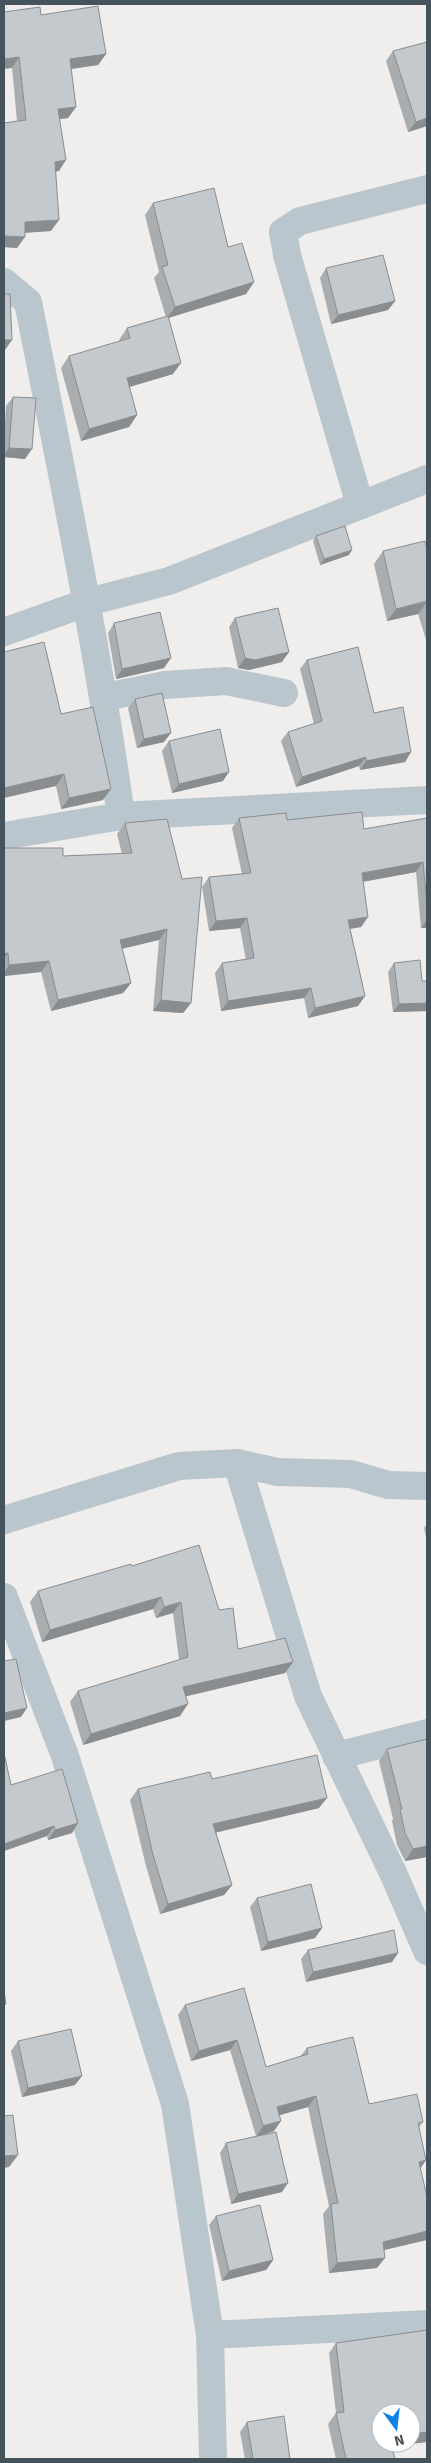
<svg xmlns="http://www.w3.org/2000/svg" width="431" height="2463" font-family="Signika,sans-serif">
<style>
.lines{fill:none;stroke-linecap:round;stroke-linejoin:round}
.minor{stroke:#bac6cd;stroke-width:28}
.wall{fill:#a9adb0}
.shaded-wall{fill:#898d90}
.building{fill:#c4c9cd;stroke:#898d90}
</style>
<rect width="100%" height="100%" fill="#f0eded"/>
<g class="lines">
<!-- minor -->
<g class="minor">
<path d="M4,282l24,20c34,171 69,341 93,514"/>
<path d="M360,505l-73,-250 -4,-23 17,-11 127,-32"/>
<path d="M4,632l84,-30 81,-21 258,-102"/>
<path d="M105,697l60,-12 61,-4 58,12"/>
<path d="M4,836l117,-20 306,-16"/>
<path d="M237,1463l71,233 86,179 33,76"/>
<path d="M4,1520l175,-54 58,-3 41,9 73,2 37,11 39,1"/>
<path d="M4,1597l61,159 110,348 35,231 3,124"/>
<path d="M336,1756l91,-23"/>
<path d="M210,2335l217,-11"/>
</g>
</g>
<!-- wall -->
<g class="wall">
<path d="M41,15l65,39 -8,11 -27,4 5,38 -8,11 -8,1 -1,52h-3l-5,60 -26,2 -8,15 -13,-1v-124l13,-2 -5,-53z"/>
<path d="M427,42v84l-19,6 -22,-71 7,-10z"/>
<path d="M153,203l75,44 26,35 -8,12 -77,24 4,56 -44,13 8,28 -8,12 -48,14 -20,-73 8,-12 51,-15 -1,-1 8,-12 39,-11 -12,-39 5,-6 -14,-57z"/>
<path d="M326,268l69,33 -7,9 -57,14 -11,-46z"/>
<path d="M13,397l12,62 -21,-2v-19l2,-32z"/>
<path d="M316,536l33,19 -29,10 -7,-24z"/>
<path d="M427,550v93l-9,-29 -31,7 -13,-57 9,-13z"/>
<path d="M235,618l47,44 -33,8 -11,-2 -9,-41z"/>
<path d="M114,623l50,45 -48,11 -8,-46z"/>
<path d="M307,660l67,53 37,39 -6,10 -45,8 -1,-4 -63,21 -15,-46 7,-9 26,-8 -14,-55z"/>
<path d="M135,699l29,43 -27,6 -9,-40z"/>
<path d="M61,714l42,86 -42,9 -5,-23z"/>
<path d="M169,741l54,40 -51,12 -10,-42z"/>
<path d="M239,818l48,2 77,9 63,-11v110h-6l-5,-56 -53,10 5,35 -7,10 -11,2 15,67 -7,10 -50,12 -4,-20 -83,13 -6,-38 7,-10 24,-3 -6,-32 -31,3 -7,-44 7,-10 33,-3 -10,-46z"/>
<path d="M167,819l24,184 -8,10 -30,-2 6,-71 -37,8 9,35 -8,10 -72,18 -10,-39 -37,4v-128l59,8 59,-2 -5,-20 8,-11z"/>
<path d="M394,963l28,18h5v30l-34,1 -5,-40z"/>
<path d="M427,1524v17l-3,-13z"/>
<path d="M132,1566l87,44 19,39 55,13 -8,11 -99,23 -6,20 -97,29 -13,-43 8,-11 101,-31 -6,-47 -17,5 -3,-9 -111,33 -12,-40 8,-11z"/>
<path d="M427,1739v118l-22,4 -8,-16 -5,-24 1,-2 -14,-58 8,-12z"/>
<path d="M4,1753l7,32 61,48 -24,7 -1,-4 -43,15z"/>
<path d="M212,1779l107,29 -103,24 16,53 -8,10 -64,19 -14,-48 -16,-66 8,-11z"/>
<path d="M257,1898l65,30 -7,10 -54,13 -11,-44z"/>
<path d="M308,1950l90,3 -6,9 -86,20 -5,-23z"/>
<path d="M244,1988l22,79 34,-10 7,-9 62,56 54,18 -4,5 2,41 -37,82 -7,18 -48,5 -6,-59 6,-8 -21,-99 -29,8 -5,16 -11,4 19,57 -51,12 -11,-51 6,-10 30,-7 -26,-86 -39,11 -13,-46 7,-10z"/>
<path d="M18,2041l57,44 -53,12 -11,-46z"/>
<path d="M216,2216l57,44 -7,10 -44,11 -13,-56z"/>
<path d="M427,2330v112l-26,3 -3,5 -5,1 2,8h-59l-8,-35 8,-11 -7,-60 7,-10z"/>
<path d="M247,2422l43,37h-45l-5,-27z"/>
</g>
<!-- shaded-wall -->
<g class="shaded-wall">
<path d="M106,54l-8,11 -35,5 7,-11z"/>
<path d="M19,57l-7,11 -8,1v-10z"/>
<path d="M76,107l-8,11 -17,2 7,-11z"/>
<path d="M427,118v8l-19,6 8,-10z"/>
<path d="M66,160l-7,11 -11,2 7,-11z"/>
<path d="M59,220l-8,11 -33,2 7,-11z"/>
<path d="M4,236l21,1 -8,11 -13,-1z"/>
<path d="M254,282l-8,12 -79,24 8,-11z"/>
<path d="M395,301l-7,9 -57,14 7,-9z"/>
<path d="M4,340h8l-7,10h-1z"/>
<path d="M181,363l-8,11 -54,16 8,-12z"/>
<path d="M137,415l-8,12 -48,14 8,-12z"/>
<path d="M9,448l23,1 -7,10 -21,-2v-2z"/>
<path d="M352,550l-3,5 -29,10 4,-6z"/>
<path d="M427,602l-9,12 -31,7 9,-12z"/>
<path d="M289,652l-7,10 -33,8 -11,-2 7,-10z"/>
<path d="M171,658l-7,10 -48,11 6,-10z"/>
<path d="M171,733l-7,9 -27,6 7,-9z"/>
<path d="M411,752l-6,10 -45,8 6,-9z"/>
<path d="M366,757l-7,9 -63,21 6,-10z"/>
<path d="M229,772l-6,9 -51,12 7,-9z"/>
<path d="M64,774l-8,12 -52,12v-10z"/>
<path d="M111,789l-8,11 -42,9 8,-11z"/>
<path d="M423,862l-7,10 -61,11 7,-10z"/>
<path d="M368,917l-7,10 -20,3 7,-10z"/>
<path d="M247,918l-7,10 -31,3 7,-10z"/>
<path d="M427,920v8h-6z"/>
<path d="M167,929l-8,11 -46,11 7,-11z"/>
<path d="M8,953l-4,6v-5z"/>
<path d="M49,961l-8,11 -37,4v-3l5,-8z"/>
<path d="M131,983l-8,10 -72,18 7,-11z"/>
<path d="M311,988l-7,10 -83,13 7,-10z"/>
<path d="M365,996l-7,10 -50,12 7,-10z"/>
<path d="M161,1000l30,3 -8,10 -30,-2z"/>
<path d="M427,1003v8l-34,1 6,-8z"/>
<path d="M161,1597l-8,12 -111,33 8,-12z"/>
<path d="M181,1602l-8,11 -17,5 8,-11z"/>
<path d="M293,1662l-8,11 -110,26 8,-12z"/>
<path d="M188,1704l-8,12 -97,29 8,-11z"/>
<path d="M27,1708l-6,9 -17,4v-8z"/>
<path d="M327,1798l-8,10 -113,27 7,-11z"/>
<path d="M78,1823l-6,10 -24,7 7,-10z"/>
<path d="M54,1826l-7,10 -43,15v-7z"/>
<path d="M427,1846v11l-22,4 8,-12z"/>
<path d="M232,1885l-8,10 -64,19 8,-10z"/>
<path d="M322,1928l-7,10 -54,13 7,-9z"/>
<path d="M398,1953l-6,9 -86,20 7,-10z"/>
<path d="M237,2040l-7,10 -39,11 8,-10z"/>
<path d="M82,2076l-7,9 -53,12 6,-9z"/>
<path d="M316,2096l-8,11 -38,11 7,-11z"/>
<path d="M281,2121l-7,10 -18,6 7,-11z"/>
<path d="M18,2155l-9,12 -5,1v-12z"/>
<path d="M426,2160l-7,11v-9z"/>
<path d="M288,2183l-6,9 -51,12 7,-10z"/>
<path d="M427,2231v9l-51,12 7,-10z"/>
<path d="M385,2258l-8,10 -48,5 8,-10z"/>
<path d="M273,2260l-7,10 -44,11 7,-10z"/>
<path d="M427,2432v10l-26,3 -3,5 -14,3 7,-10h20v-9z"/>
</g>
<!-- building -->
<g class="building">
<path d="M98,6l8,48 -36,5 6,48 -18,2 8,51 -11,2 4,58 -34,2v15l-21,-1v-113l22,-3 -7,-63 -15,2v-47l36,-5 1,8z"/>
<path d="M427,42v76l-11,4 -23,-71z"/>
<path d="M214,188l14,59 14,-4 12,39 -79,25 -13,-40 6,-2 -15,-62z"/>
<path d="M383,255l12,46 -57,14 -12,-47z"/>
<path d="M4,294h6l2,46h-8z"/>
<path d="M168,316l13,47 -54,15 10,37 -48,14 -20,-73 61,-18 -3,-10z"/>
<path d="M13,397l23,1 -4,51 -23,-1z"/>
<path d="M345,526l7,24 -28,9 -8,-23z"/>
<path d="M425,541l2,9v51l-31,8 -13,-58z"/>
<path d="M278,608l11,44 -34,8 -10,-2 -10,-40z"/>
<path d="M160,612l11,46 -49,11 -8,-46z"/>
<path d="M44,642l17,72 32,-7 18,82 -42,9 -5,-24 -60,14v-136z"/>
<path d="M358,647l16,66 29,-6 8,45 -45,9v-4l-64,20 -14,-45 34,-11 -15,-61z"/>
<path d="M162,693l9,40 -27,6 -9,-40z"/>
<path d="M220,729l9,43 -50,12 -10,-43z"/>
<path d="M362,812l2,17 63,-11v88l-4,-44 -61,11 6,44 -20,3 17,76 -50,12 -4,-20 -83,13 -6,-38 32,-5 -7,-40 -31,3 -7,-44 42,-4 -12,-55 47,-5 1,7z"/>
<path d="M167,819l15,60 20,-2 -11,126 -30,-3 6,-71 -47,11 11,43 -73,17 -9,-39 -40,4 -1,-12 -4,1v-106h59v8l69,-3 -7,-30z"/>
<path d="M420,960l2,21h5v22l-28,1 -5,-41z"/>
<path d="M199,1545l20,65 14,-2 5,41 47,-11 8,24 -110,25 5,17 -97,30 -13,-43 110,-34 -7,-55 -17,5 -3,-10 -111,33 -12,-39 93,-27 1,2z"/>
<path d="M16,1659l11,49 -23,5v-52z"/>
<path d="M427,1739v107l-14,3 -8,-16 -5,-24h2l-15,-60z"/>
<path d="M4,1753l7,32 51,-16 16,54 -23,7 -1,-4 -50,18z"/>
<path d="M317,1755l10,43 -114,26 19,61 -64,19 -15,-49 -15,-66 72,-17 2,7z"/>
<path d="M311,1884l11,44 -54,14 -11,-44z"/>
<path d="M394,1930l4,23 -85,19 -5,-22z"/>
<path d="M244,1988l22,79 42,-13 -1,-6 46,-11 16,67 48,-10 6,28 -5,1 8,37 -7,2 8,35v34l-44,11 2,16 -48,5 -6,-59 7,-1 -22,-107 -39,11 4,14 -18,5 -26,-86 -38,11 -14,-46z"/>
<path d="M4,1991l2,13 -2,1z"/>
<path d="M71,2029l11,47 -54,12 -10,-47z"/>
<path d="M13,2115l5,40 -14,1v-40z"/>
<path d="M276,2132l12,51 -50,11 -12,-51z"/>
<path d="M260,2205l13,55 -44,11 -13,-55z"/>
<path d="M427,2330v102l-16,2v-21h-30v30h10l4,16h-49l-10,-46 8,-1 -8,-69z"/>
<path d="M284,2416l6,43h-37l-6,-37z"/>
</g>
<!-- border -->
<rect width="431" height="2463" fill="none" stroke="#44535c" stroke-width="10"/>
<!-- north arrow -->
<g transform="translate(396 2428) rotate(165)"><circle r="24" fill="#ffffff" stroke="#b4babe"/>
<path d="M0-4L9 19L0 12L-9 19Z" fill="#0f82e8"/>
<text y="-8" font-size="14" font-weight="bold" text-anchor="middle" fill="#44535c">N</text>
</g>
</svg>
